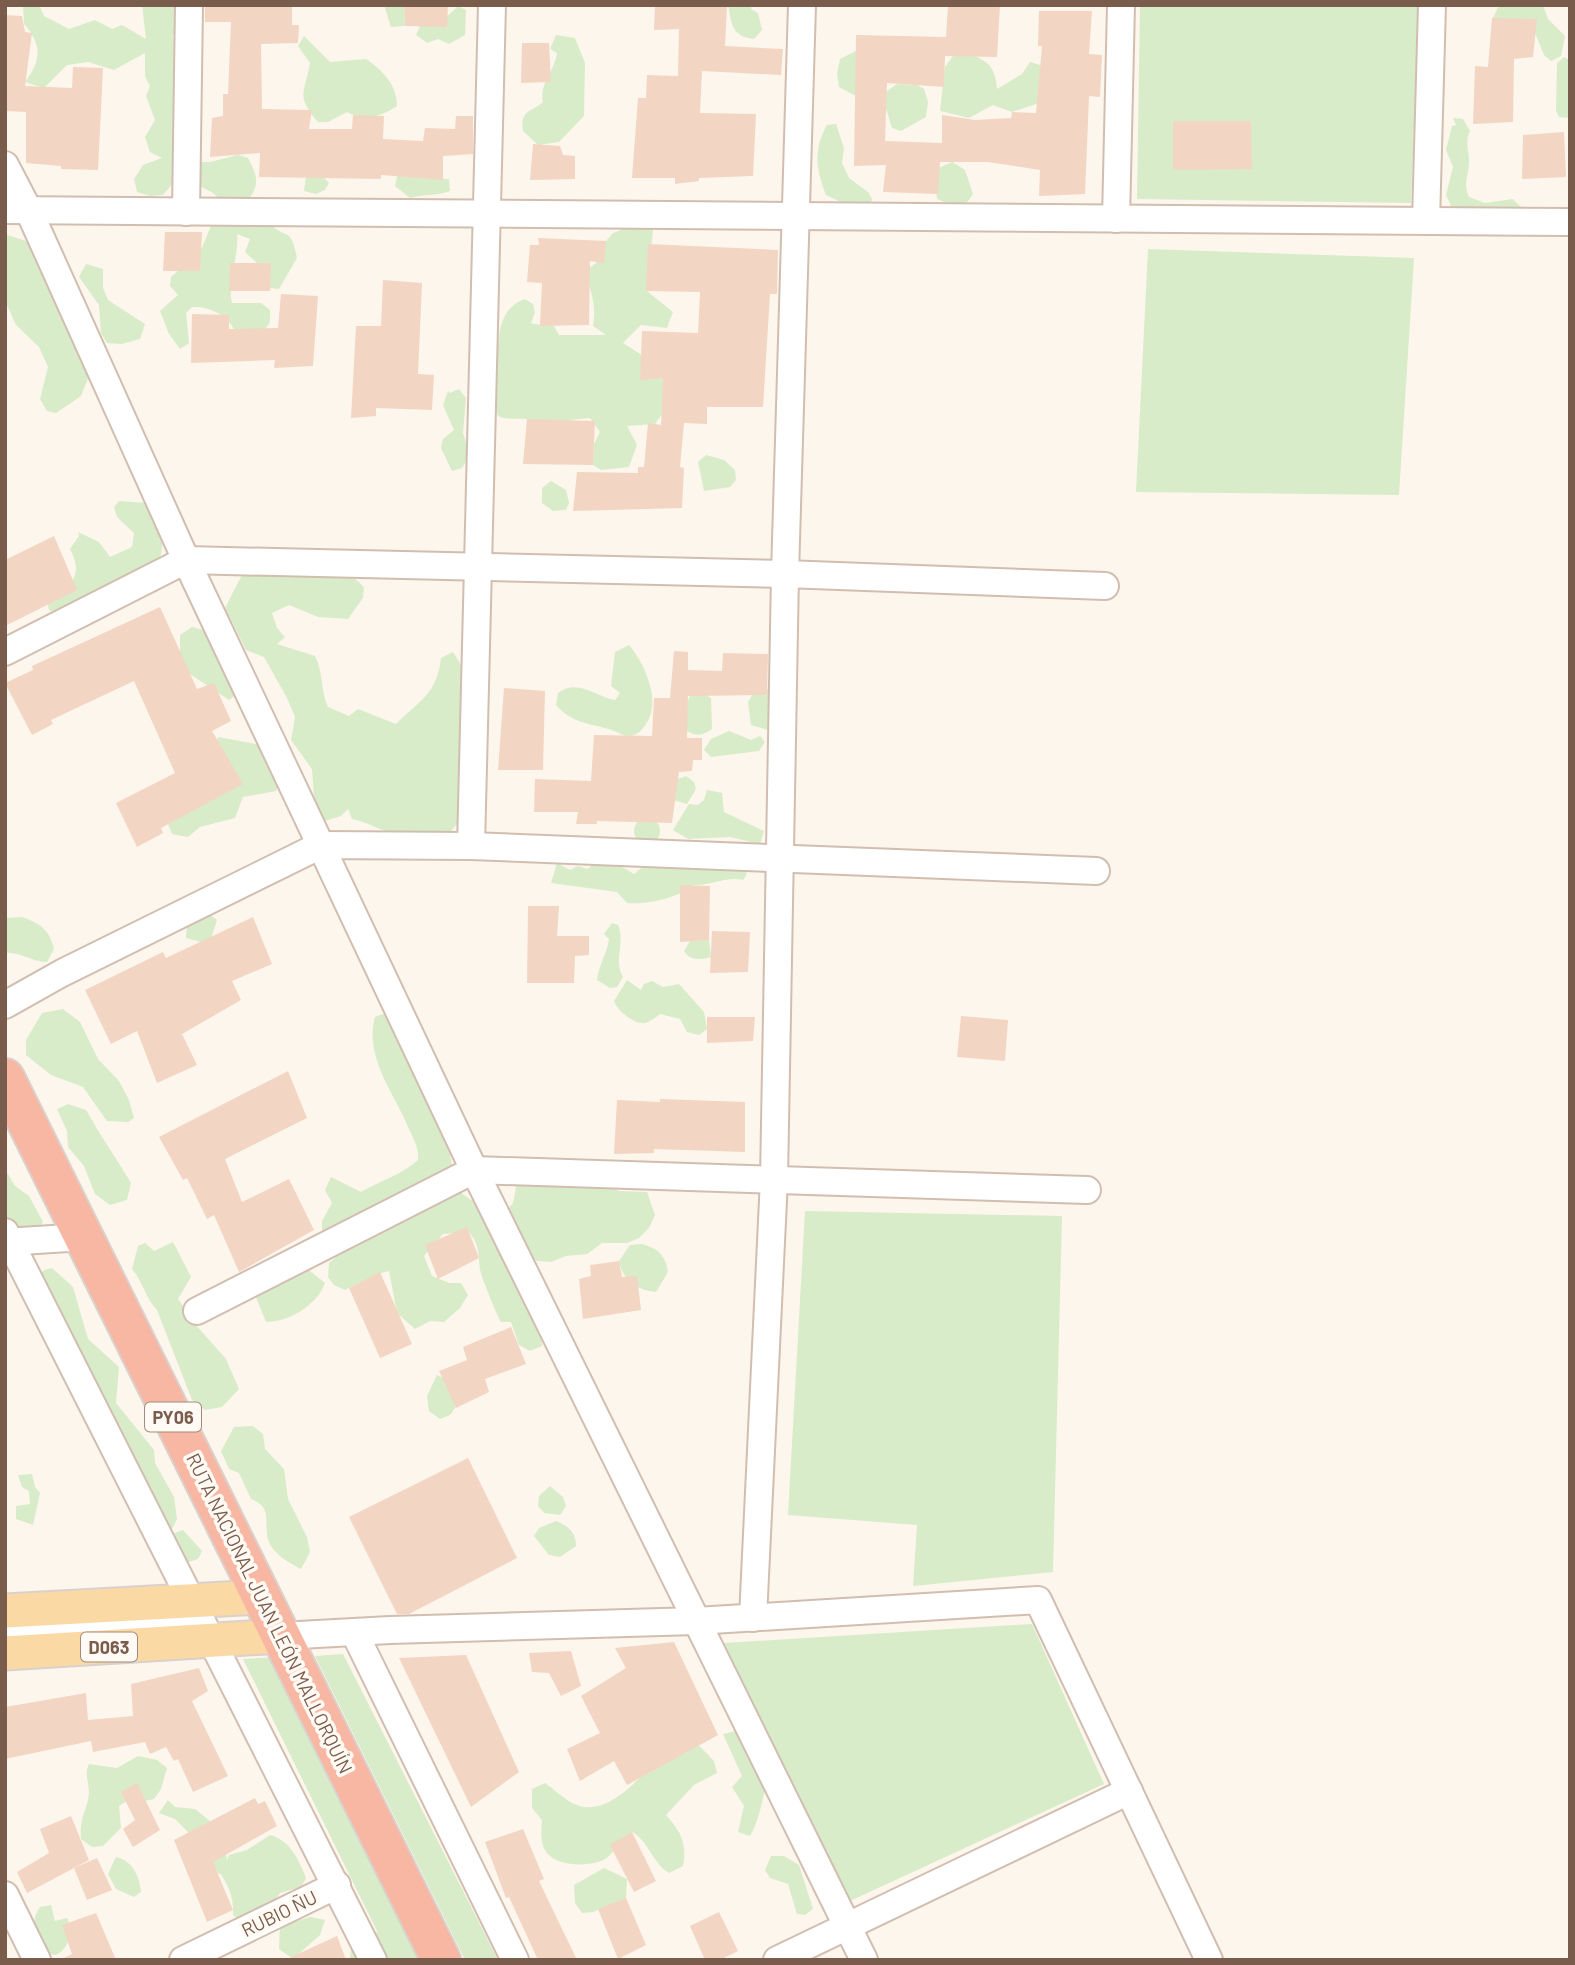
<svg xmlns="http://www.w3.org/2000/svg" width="1575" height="1965" font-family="Barlow,sans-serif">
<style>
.green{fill:#d8ecc9}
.building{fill:#f3d5c3}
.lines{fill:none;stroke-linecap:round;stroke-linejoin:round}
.minor-casing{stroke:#d1beb0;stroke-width:30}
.major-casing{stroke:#dad1cd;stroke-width:37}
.highway-casing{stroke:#dad1cd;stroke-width:42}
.minor{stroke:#fff;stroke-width:26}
.major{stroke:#fbd9a5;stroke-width:33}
.highway{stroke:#f7b7a3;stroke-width:38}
.labels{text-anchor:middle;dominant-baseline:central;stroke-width:7;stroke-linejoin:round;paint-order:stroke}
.shield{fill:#fffaf3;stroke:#a28b7f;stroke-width:2}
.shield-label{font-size:18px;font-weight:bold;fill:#7a5c4d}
.street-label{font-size:19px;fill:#7a5c4d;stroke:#fffaf3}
</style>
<rect width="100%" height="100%" fill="#fdf6ec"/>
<!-- green -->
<g class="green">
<path d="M23,5h16l5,11 25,13 26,-9 17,9 10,-4 24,14 -4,-34h32l5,13 -6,18 7,37 -6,14 3,17 -4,7c5,14 -1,23 -1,38 1,24 11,24 -9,46l-13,1 -13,-4 -3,-13 9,-14 19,-7 -12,-6 -5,-15 10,-17 -9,-24 4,-10 -5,-10v-23l-31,17 -26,-8 -21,3 -23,23 -19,-6c17,-22 17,-38 -1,-58z"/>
<path d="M384,5h20l1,21 -14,1z"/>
<path d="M728,5h24l-1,4 7,4 4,17 -8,9c-23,-3 -22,-15 -26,-34z"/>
<path d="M1140,5h279l-8,198 -274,-4z"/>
<path d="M1499,5h44l5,14 17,17 -4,20 -10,5 -7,-6 -9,-22 -42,-15z"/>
<path d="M458,6l8,4 -1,25 -16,9 -11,-5 -11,4 -11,-8 4,-9c17,0 26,-8 38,-20z"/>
<path d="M556,35l19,3 10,25 -1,53 -25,26 -21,3 -15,-14c-3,-21 7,-18 20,-29 -4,-19 11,-29 14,-49l-7,-4z"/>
<path d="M304,36l26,26 36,-3c16,11 31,25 31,47 -17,11 -32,16 -50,6l-19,10h-10c-23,-27 -13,-29 -8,-59l-12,-17z"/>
<path d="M864,47l3,50 -13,-2 -15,-8 -2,-13 3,-15z"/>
<path d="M968,53c21,9 27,13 29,36l25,-15 8,-12 10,3 2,37 -30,10 -19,-7 -24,13 -29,-7 5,-44 8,-11z"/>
<path d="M1564,57l6,3v58l-11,-1 -3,-6 1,-48z"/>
<path d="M897,84l20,1 7,4 4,13 -2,15 -25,14 -9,-3 -8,-26 3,-11z"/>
<path d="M1453,118l10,1 7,12c-6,12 0,20 -1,33 -1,13 -6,20 0,33l16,6 28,-4 12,12 -73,-3 -6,-13 7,-28 -7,-17 6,-24 4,-1z"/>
<path d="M836,124l8,24 -2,15 7,15 19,14 4,7 -2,8 -23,-2 -21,-10c-10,-26 -13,-45 1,-70z"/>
<path d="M238,155l10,3c9,17 13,27 -1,43 9,7 16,17 24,24 17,15 20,2 26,33l-18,31 -9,-1 -13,-25 -12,-11 5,-13 -13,-5c2,23 -10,50 -5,69h29l9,7v12l-7,11 -14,1 -15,-5c-8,-15 -26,-23 -42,-22l-6,6 3,30 -9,6 -11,-15 -9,-23 18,-16 -8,-9 1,-9 30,-27 10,-24 16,-2 -2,-20 -12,-11 -23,-12 3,-19h17z"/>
<path d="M952,162l13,8 8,24 -11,15 -25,-10 -3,-29z"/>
<path d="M307,169l13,4 9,10 -4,7 -9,4 -12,-3z"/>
<path d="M414,171l5,7 30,1 1,12c-13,5 -26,3 -40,7l-15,-12 3,-14z"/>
<path d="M642,222l11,8 -6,61 26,21 -6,16 -26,-3 -18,18 41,26 -2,45 -7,10 -28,2 10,19 -8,22 -28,3 -8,-5 1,-21 6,-12 -10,-14 -51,5c-14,-8 -28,-1 -41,-7 -4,-11 2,-20 -3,-32 6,-28 -5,-73 30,-85l8,5 2,8 -4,11 3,1 20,2 5,9h47l-13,-9c4,-27 -4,-32 -6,-56l14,-11 5,-18 7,-8z"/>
<path d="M7,235l19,6 8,8 60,114 -13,33 -25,17 -9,-2 -7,-12 8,-32 -9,-20 -23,-22 -10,-22z"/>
<path d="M1148,249l266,9 -15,237 -263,-3z"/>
<path d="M86,264l17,5v19l5,12 37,24 -5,15 -18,5 -15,-1 -6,-10 -2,-28 -20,-28z"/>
<path d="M459,389l7,9 -3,35 7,22 -8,13 -10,3 -11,-23 2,-9 11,-9 -11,-25 5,-14 2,2z"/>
<path d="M706,455l18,5 11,10 1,10 -6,7 -26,4 -6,-29z"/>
<path d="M551,481l15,9 3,13 -3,7 -13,1 -11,-8v-15z"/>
<path d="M119,501l28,2c16,17 20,41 10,62l-100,49 -8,-4 -1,-5c19,-21 38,-25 22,-56l9,-13 -1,-4 21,10 11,15 22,-10 2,-14 -17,-16 -3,-10z"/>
<path d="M246,567l100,3 18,17 -1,11 -15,21 -30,-2 -29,-12 -17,8 5,15 8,9 -8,7 38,12c9,19 5,33 13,51l21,9 9,-7 38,15c23,-23 41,-30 45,-66l12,-6 22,36 -11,128 -13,15c-14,2 -31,8 -45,6 -19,-3 -35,-14 -54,-18l-4,-10 -7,7 -16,5 -10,-9 -3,-43 -21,-29 4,-23 -8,-19 -23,-41 -18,-7 -21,-42z"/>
<path d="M192,627l12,3 40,59 -15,11 -39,-26 -10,-16v-23z"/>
<path d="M629,645c16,19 33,57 17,79 -4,6 -8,11 -17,12 -7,0 -13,-5 -20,-7 -22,-6 -37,-6 -53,-24l2,-12c19,-15 37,3 57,7l5,-7 -9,-7 4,-34z"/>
<path d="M768,689l5,35 -5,6 -17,-5 -3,-23 6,-10z"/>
<path d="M703,693l8,5 1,31c-10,7 -16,8 -27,1 5,-13 -1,-23 5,-34z"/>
<path d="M729,731l22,9 9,-4 5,6 -6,9 -48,6 -7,-7 7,-11z"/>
<path d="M218,737l43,8 21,28 -6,18 -33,6 -8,21 -35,9 -12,10 -16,-3 -7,-17 45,-58z"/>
<path d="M686,776l8,6 2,7 -9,15 -17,-5 5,-19z"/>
<path d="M707,790l15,3 2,19 40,19 -4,13 -30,-7 -42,2 -15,-9 16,-26 9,1 6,-5z"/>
<circle cx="647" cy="831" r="13"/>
<path d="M739,861l8,13 -4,6c-18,-4 -31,6 -50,5 -13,13 -48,20 -66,18l-10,-11 -66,-9 6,-20 13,7 8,-4 10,3 6,-6 28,4 12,7 10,-8 32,2 13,-6z"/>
<path d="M206,912l11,8 -6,19 -10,3 -15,-4 1,-16z"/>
<path d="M22,917c19,7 27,12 32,32l-7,13c-16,0 -27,-11 -42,-9v-35z"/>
<path d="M612,923l6,2c8,18 -5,34 5,52l-6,10 -7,1 -13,-8c2,-16 10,-26 12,-41l-5,-5z"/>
<path d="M709,940l2,17c-11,3 -21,4 -27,-6l6,-10z"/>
<path d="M627,980l14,10 3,-6 8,-3 11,6 16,-3 25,28 3,17 -8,6 -12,-3 -7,-13 -20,-5c-4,3 -10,8 -15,9 -11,2 -28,-13 -31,-22z"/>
<path d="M63,1009l17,13 18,37 21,22 10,19 5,18 -6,4 -21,-1 -24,-34 -32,-12 -25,-20v-15l16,-27z"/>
<path d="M383,1014l5,2 67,120 -6,14 8,40 31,22 53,112 1,22 -12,5 -11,-6 -8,-23h-10c-4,-7 -20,-45 -21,-53 -2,-16 0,-23 -11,-37l-26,2 -19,22 8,20 17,7h12l7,12 -8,13 -16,14 -14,-1 -15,8 -18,-16 -8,-42 -12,3 -32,16 -11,-5 -6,-8 1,-14c9,-7 18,-17 27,-23 15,-9 27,1 39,-19l-73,12v-12l10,-18 -7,-13 6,-13 30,15c20,-12 39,-16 57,-32 1,-13 -4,-20 -9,-31 -15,-37 -45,-71 -34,-112z"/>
<path d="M68,1104l18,6c14,25 30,48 45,73l-4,17 -17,5 -15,-11 -11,-28 -16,-19 -1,-16 -10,-22z"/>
<path d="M5,1169l10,17 14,10 14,26 -8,11 -30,-4z"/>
<path d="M517,1182l86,1 16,8 28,1 8,23 -6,13 -10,10 -12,5h-25l-15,11 -21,2 -15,6 -14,-1 -14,-9 -18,-39 8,-10z"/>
<path d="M805,1211l257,5 -9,356 -140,14 4,-61 -129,-10z"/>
<path d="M173,1242l18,35 -13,22 17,25 31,35 13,30 -17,18 -17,3 -13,-10 -35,-90c-12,-13 -14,-28 -25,-41l6,-23 7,-3 9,8z"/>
<path d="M642,1244c17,5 23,11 26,28l-12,20c-19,-1 -34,-13 -37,-31l11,-16z"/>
<path d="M52,1268l21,19 15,52 31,28 -3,36 38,47 1,13 19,34 3,22 -8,16 14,-5 19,21 -4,8 -12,4c-21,-9 -20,-21 -28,-38 -8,-15 -20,-20 -20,-38l-7,-7 -32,-62 -5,-21h-5c-9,-17 -22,-39 -17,-58l-18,-17 -18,-43 8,-9z"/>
<path d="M309,1270l16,13c-8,22 -36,39 -59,39l-10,-25z"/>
<path d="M437,1375l12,6 11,20 -10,14 -10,4 -11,-8 -2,-15z"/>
<path d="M253,1426l10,8 2,15 19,20 4,30 19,38 3,15 -9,17c-13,-7 -31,-16 -34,-34 -2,-17 4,-28 -16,-36l-12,-26 -10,-4 -8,-18 13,-24z"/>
<path d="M32,1474l3,13 5,6 -7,32 -17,-6v-13l14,-2 -1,-13 -7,-4 -4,-12z"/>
<path d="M550,1486l13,11 3,9 -6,9 -16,-2 -6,-7 1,-10z"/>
<path d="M556,1521c12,5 20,11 20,25l-16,11 -11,-2 -15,-19 5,-8z"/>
<path d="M1032,1624l72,160 -254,117 -126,-258z"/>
<path d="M343,1654l155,306h-33l-150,-304z"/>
<path d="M276,1657l150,303h-76l2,-26 14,-6 12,5 -135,-274z"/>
<path d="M681,1727l33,34 3,12 -23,12 -28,30c15,17 21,28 17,51l-14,7c-17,-10 -20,-32 -37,-41 -14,9 -18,22 -27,27 -14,8 -47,8 -58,-6 -7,-9 -6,-22 -5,-33l-10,-12v-19l13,-6c9,6 18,15 27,20 42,22 87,-49 109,-76z"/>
<path d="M741,1730l29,41c-7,22 -9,46 -20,65l-12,-4 6,-26 -12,-19 10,-11 -19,-42z"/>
<path d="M138,1756l19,4 10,8 -6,21 -7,10 -15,3 -9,-3 -11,7 2,22 -18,18 -11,1 -11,-8c-2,-23 7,-30 8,-46 0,-11 -5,-19 0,-29l28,4z"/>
<path d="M168,1800l7,7 20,2 15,12 15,26 2,13 2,-5 18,-5 23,-15c20,5 29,25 36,43l-5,9 -21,6 -5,8 -30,24 -12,-10c1,-18 -4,-27 -12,-41l-13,-3 -17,-36 -16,-16 -16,-6z"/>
<path d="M771,1856h13l15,9 14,44 -8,6 -8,-1 -9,-30 -18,-6 -5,-8z"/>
<path d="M116,1857c17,4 23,19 25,35l-7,5 -18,-8 -8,-15z"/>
<path d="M604,1868l23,11 -1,19 -33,14 -11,1 -7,-10 -1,-18z"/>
<path d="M51,1905l4,16 12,-3c6,13 3,30 -11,37l-9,-1c-10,-16 -19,-30 -7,-47z"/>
<path d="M310,1917l15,3 -5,15 -27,24 -14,-10 1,-23z"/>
</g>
<!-- building -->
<g class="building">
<path d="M205,5h87v20h7l-1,18 -37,1 1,65 50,1 -3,19h43l1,-14 31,1 -1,23 40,2 2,-13 30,1 1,-13h17v38l-30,2v24l-62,-5v4l-122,-2 1,-24 -50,4 2,-39 11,-2v-22h5l3,-72h-26z"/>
<path d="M404,5h44l-1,22 -42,-1z"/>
<path d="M655,5h72l-2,41 58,3 -2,26 -79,-4 -2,42 56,1 -3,62 -54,2v3l-24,3v-6h-43l6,-80h8l1,-23 31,1 1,-47 -25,1z"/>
<path d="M948,5h52l-3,52 -52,-1 -1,31 -57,-4 -2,58 57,2v-28l33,5 36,-2 1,-6 24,1 6,-67h-4l1,-35h53l-3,43 13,1 -2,42 -11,-1 -4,98 -46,2 1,-26 -52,-8h-48l-2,32 -55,-2 3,-27 -32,1 2,-131 90,2z"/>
<path d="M5,15l17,1 3,16 7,1 -7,53 47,2 1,-21 30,1 -5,102 -37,-1v-3l-35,-3v-51l-21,-1z"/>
<path d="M1492,18l45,1 -4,38 -19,2 -1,63 -40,2 2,-58 13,1z"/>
<path d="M522,43h27l2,39 -30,1z"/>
<path d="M1173,121h78l1,48 -79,1z"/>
<path d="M1564,132l2,45 -44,2 1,-44z"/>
<path d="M533,144l27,2 3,9 12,1v23l-45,1z"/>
<path d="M165,232h37l-2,39h-37z"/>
<path d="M538,238l68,3 -2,22 -14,-2 -1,64 -49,1 2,-43 -15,-1 3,-37h9z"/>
<path d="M648,244l130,6 -1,44h-7l-7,113h-56v17l-23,-1 -4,44 4,1 -2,40 -109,3 4,-39 61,1v-6h6l4,-44 13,2 2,-47 -23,2 2,-49 56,2 2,-41 -54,-1z"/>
<path d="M230,263h41l-1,28h-41z"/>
<path d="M383,280l39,3 -4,91 16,1 -2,35 -56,-2v8l-25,2 5,-92h25z"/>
<path d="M281,294l37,2 -5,70 -39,2 1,-8 -84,3 1,-49 37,1v14l49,-1z"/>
<path d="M527,419l68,2 -2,44 -70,-1z"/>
<path d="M54,536l23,54 -72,36v-66z"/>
<path d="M160,607l37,82 17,-6 17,38 -19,10 31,53 -82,44 2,5 -26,14 -21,-44 59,-30 -41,-92 -83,39 2,4 -21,11 -27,-52 28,-13 -1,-4z"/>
<path d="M674,651l14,1v18l34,1 1,-18 45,1 -1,41 -79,1 -1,42h15v22h-9l-1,11 -13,1 -7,51 -75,-2v3h-21l2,-12h-44l1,-33 56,2 3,-46 58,1 2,-38h16z"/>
<path d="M504,688l41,3 -2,79h-45z"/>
<path d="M680,885l30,1 -1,54 -29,2z"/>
<path d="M528,906h31l-2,30h32v19l-14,1 -1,27h-47z"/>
<path d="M253,917l19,47 -40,17 9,19 -59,34 15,31 -40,18 -20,-52 -26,13 -26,-54 78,-38 3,6z"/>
<path d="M712,931l38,1 -2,40 -38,1z"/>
<path d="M961,1016l47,4 -3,41 -48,-4z"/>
<path d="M707,1017h48l-2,24 -46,2z"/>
<path d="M288,1071l19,47 -82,41 17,43 47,-23 25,51 -75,42 -25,-57 -7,4 -20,-41 -4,2 -24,-43z"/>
<path d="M660,1099l85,3v50l-91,-3v4l-40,1 3,-54 43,2z"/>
<path d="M467,1227l12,31 -41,21 -13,-34z"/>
<path d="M619,1261l3,16 15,-1 4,34 -58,9 -4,-40 12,-3 -1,-11z"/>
<path d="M380,1272l32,72 -32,14 -31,-70z"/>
<path d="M511,1327l15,37 -41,15 4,13 -33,16 -17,-37 28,-11 -4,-13z"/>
<path d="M468,1458l49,100 -108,56h-12l-48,-97z"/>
<path d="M674,1642l44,93 -91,50 -13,-24 -34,20 -13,-32 33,-16 -19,-37 45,-28 -11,-20z"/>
<path d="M571,1651l10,35 -20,10 -12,-23 -17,-1 -3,-19z"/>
<path d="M466,1655l53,117 -48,35 -72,-149z"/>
<path d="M199,1668l9,23 -16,10 36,75 -35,16 -15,-33 -4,2 -8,-14 -16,7 -5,-12 -52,10 -2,-11 -86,18v-52l81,-14 2,27 45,-4 -2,-32z"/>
<path d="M137,1783l23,47 -27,17 -10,-18 12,-9 -14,-28z"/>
<path d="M255,1798l3,6 7,-3 12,25 -64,36 20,48 -26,12 -33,-82z"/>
<path d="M71,1816l18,44 -62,33 -10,-21 32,-19 -9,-24z"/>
<path d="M523,1829l21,50 -5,2 38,79h-39l-29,-63 -3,1 -21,-56z"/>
<path d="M632,1832l24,49 -22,11 -24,-47z"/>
<path d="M97,1858l15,32 -25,10 -13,-32z"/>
<path d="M626,1898l20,47 -28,14 -20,-50z"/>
<path d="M719,1912l19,39 -18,9h-15l-15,-34z"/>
<path d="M96,1913l20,47h-56l12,-6 -10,-29z"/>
<path d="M337,1936l9,24h-61z"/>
</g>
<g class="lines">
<defs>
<g id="minor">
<path d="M5,165l24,46 157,349 288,610 390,790"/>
<path d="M5,210l1565,12"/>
<path d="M186,212l3,-207"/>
<path d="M1116,219l5,-214"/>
<path d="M1426,221l6,-216"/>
<path d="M5,652l181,-92 599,14 320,12"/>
<path d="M471,846l21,-841"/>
<path d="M5,1005l57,-32 259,-128 150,1 625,25"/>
<path d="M5,1232l368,728"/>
<path d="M5,1242l79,-5"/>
<path d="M197,1311l277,-141 613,20"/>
<path d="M753,1618l21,-439 11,-605 17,-569"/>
<path d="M354,1632l161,328"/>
<path d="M5,1633l197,-11"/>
<path d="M281,1636l109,-6 306,-9 342,-21 171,360"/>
<path d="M5,1895l32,65"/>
<path d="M183,1960l154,-75"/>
<path d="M777,1960l352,-169"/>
</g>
<g id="major">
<path d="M5,1611l256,-14"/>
<path d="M5,1653l276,-17"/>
</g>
<path id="highway" d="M5,1078l436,882"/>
</defs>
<!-- minor casing -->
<use href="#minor" class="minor-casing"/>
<!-- major casing -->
<use href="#major" class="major-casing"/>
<!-- highway casing -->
<use href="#highway" class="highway-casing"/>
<!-- minor -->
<use href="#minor" class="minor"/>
<!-- major -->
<use href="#major" class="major"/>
<!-- highway -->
<use href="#highway" class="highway"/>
</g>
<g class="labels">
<!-- shield labels -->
<g class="shield">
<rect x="145" y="1402.5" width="56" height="29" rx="5"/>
<rect x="81" y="1632.5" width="56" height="29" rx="5"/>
</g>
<g class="shield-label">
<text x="173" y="1417">PY06</text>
<text x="109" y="1647">D063</text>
</g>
<!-- street labels -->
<g class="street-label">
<text transform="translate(270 1613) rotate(64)">RUTA NACIONAL JUAN LEÓN MALLORQUÍN</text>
<text transform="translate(279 1913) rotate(-26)">RUBIO ÑU</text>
</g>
</g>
<!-- border -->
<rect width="1575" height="1965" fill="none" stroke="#7a5c4d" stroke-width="14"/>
</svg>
